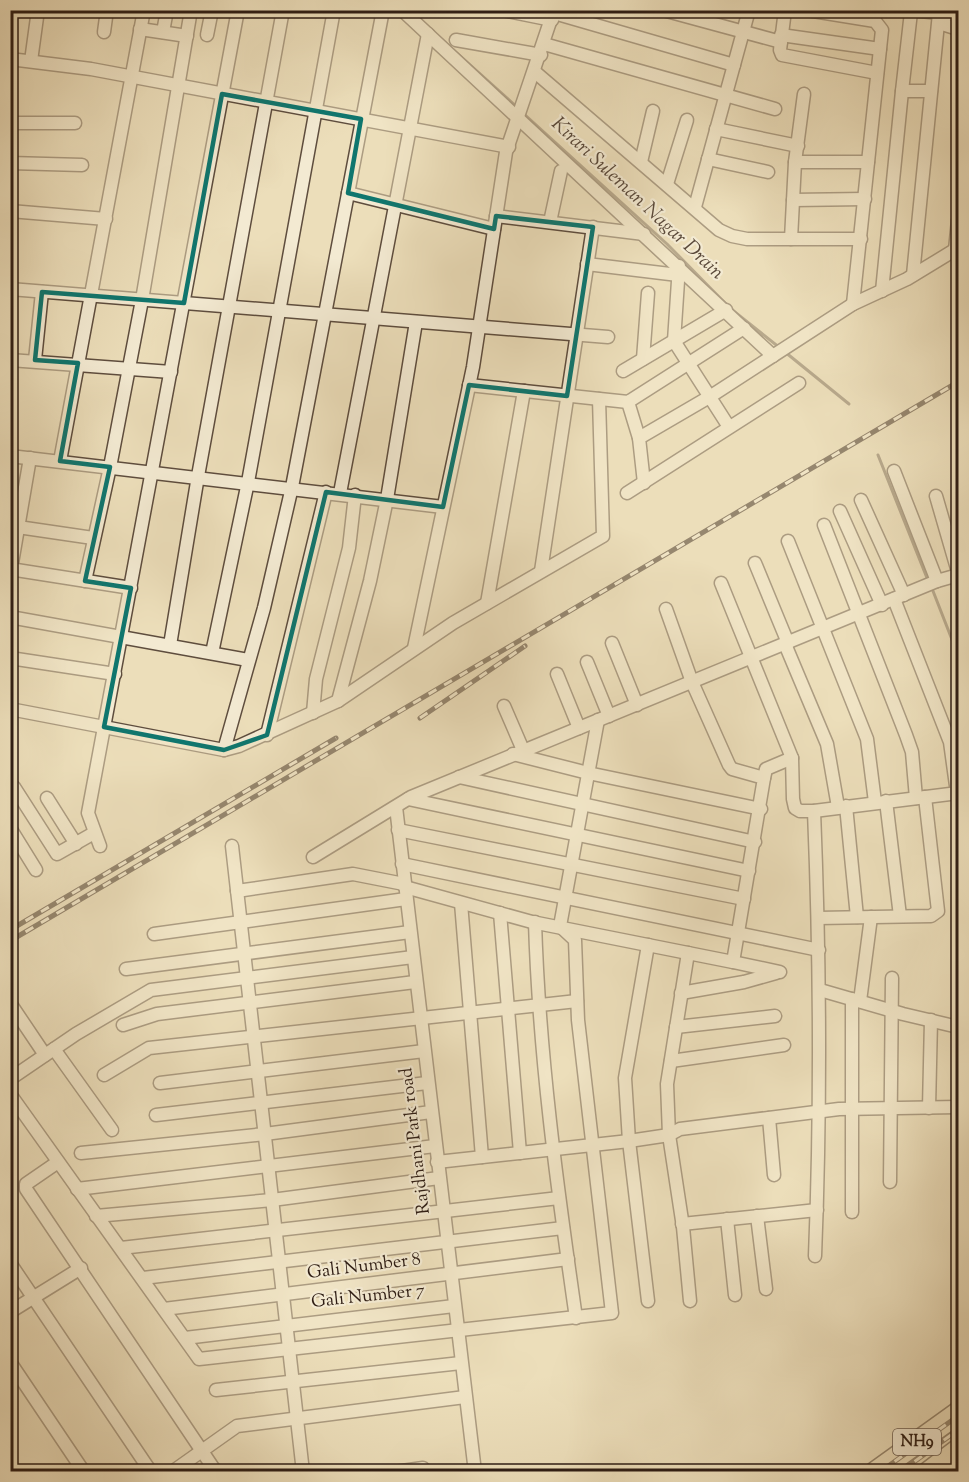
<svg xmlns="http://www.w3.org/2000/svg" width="969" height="1482" font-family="'Sorts Mill Goudy',serif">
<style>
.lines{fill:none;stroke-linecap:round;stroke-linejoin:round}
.stream{stroke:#796956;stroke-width:3}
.minor-casing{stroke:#5e4d3e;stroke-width:15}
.trunk-casing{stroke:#2e1d14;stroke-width:24}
.minor{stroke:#f3ead2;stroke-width:12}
.trunk{stroke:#ecdeba;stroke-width:21}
.rail-casing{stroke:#2e1d14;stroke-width:5}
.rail{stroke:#f3ead2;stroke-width:3;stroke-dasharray:9;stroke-linecap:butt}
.marked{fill:none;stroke:#0f766e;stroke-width:4.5;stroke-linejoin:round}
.labels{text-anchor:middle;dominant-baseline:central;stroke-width:4.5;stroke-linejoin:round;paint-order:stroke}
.shield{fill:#f3ead2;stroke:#695a4d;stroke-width:1.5}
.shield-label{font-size:16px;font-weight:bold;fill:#2e1d14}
.street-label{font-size:18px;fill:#2e1d14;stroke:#f3ead2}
.water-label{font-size:20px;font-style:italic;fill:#5a493a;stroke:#f3ead2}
</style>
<rect width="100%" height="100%" fill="#ecdeba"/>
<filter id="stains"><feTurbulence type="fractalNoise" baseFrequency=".00333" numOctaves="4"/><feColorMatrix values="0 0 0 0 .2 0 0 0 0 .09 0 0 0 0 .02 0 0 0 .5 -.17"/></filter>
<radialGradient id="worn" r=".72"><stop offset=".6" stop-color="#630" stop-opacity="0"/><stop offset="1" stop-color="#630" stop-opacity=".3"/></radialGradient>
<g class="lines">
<!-- stream -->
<g class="stream">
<path d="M439,37l78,70"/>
<path d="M524,114l143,130 59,60"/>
<path d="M731,309l49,39"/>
<path d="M785,352l64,52"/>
<path d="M878,455l49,123"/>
<path d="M933,591l25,64"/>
</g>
<defs>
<g id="minor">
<path d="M402,10l371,346"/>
<path d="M502,10l50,10"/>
<path d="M663,10l118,32"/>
<path d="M785,10l-5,40 2,5 95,18"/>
<path d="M807,10l68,11 7,9 -29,274"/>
<path d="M911,10l47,5"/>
<path d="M911,12l-9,79h29"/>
<path d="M554,13l180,52"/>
<path d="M939,23l19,6"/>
<path d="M140,29l47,7"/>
<path d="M104,32l3,-22"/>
<path d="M163,32l4,-22"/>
<path d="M207,35l5,-25"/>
<path d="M781,35l99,14"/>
<path d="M456,40l85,15"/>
<path d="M544,44l231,65"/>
<path d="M10,59l81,10 418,78"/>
<path d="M31,61l7,-51"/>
<path d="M535,72l184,158 13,6 15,3h114"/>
<path d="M10,123h65"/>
<path d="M716,129l82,17"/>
<path d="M708,159l60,13"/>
<path d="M641,162l12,-51"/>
<path d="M795,162h73"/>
<path d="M10,163l72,2"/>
<path d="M667,184l20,-64"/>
<path d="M348,193l146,36"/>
<path d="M793,200l72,-1"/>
<path d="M695,207l54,-197"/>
<path d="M10,211l96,8"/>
<path d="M496,216l148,18"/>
<path d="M550,222l11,-51"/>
<path d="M791,239l4,-77 9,-68"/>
<path d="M955,250l3,-30"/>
<path d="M587,264l91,11"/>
<path d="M679,266l-5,75 55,86"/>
<path d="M913,275l26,-262"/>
<path d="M10,289l598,48"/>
<path d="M882,291l20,-200"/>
<path d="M643,359l5,-66"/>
<path d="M10,360l161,12"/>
<path d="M35,360l7,-68"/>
<path d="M623,371l103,-61"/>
<path d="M469,385l159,17 116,-74"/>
<path d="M628,402l11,36"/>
<path d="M10,456l433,51"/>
<path d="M60,461l84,-451"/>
<path d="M894,471l43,110"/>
<path d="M644,483l-5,-45 72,-42 142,-92 54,-25 51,-31"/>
<path d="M340,493l88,-459"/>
<path d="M627,493l172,-110"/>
<path d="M936,496l22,76"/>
<path d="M861,500l43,95"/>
<path d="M840,511l42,94"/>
<path d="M824,525l82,210 6,17 4,46"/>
<path d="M18,527l75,11"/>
<path d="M788,541l79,198 8,63"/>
<path d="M755,563l33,80"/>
<path d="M10,569l121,19"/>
<path d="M11,569l19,-111"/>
<path d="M541,571l52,-344"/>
<path d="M85,581l25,-114 32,-167 49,-290"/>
<path d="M721,583l71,175 1,41 2,9 5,3h14l144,-18"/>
<path d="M894,599l56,143 7,51"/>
<path d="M487,603l37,-212"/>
<path d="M666,609l26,73 37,83 3,4 32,9 -31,184 47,10"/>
<path d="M10,617l238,43"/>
<path d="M612,643l25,62"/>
<path d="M785,644l42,100 11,63"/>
<path d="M170,645l28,-169 85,-466"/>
<path d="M414,648l59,-281 33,-215 48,-142"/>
<path d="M212,653l36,-171 86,-472"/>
<path d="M10,658l105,16"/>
<path d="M587,662l22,54"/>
<path d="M557,674l22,54"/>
<path d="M338,701l32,-120 17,-82 29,-177"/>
<path d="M504,706l19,44"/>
<path d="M10,709l214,41 15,-4 99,-45 115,-78 150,-87 -4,-137"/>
<path d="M313,713l3,-34 33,-131 6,-53"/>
<path d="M267,735l59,-243"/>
<path d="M224,750l40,-142 28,-121 91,-477"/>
<path d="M513,754l75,19 173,36"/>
<path d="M459,777l296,65"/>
<path d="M764,778l2,-9 26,-11"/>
<path d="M14,787l43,67 37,-21"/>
<path d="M47,798l29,46"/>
<path d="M408,799l341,72"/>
<path d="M886,801l14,115"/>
<path d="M846,806l11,111"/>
<path d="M396,807l79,665"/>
<path d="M814,811c6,148 7,296 1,445"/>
<path d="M10,828l26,42"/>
<path d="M398,830l346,69"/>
<path d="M100,846l-12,-33 150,-803"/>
<path d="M232,846l71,626"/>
<path d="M313,857l98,-60 526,-216 21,-6"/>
<path d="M402,864l417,86"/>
<path d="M405,887l127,35 201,40"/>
<path d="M237,891l116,-17 51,10"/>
<path d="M461,903l21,254"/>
<path d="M500,913l20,240"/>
<path d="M818,918l113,-2 7,-5 -13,-114"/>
<path d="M535,922c4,133 22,264 41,396"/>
<path d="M154,934l252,-35"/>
<path d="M648,945l-23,133 4,63 19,160"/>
<path d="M688,953l-21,131 2,51 14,92 7,74"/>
<path d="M126,969l284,-37"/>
<path d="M820,990l83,24 55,13"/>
<path d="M681,993l63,-11 32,-9"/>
<path d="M852,999v213"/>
<path d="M860,1001l11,-84"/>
<path d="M10,1003l35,52"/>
<path d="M123,1025l34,-11 258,-32"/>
<path d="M676,1027l99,-11"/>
<path d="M54,1049l58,81"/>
<path d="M671,1061l113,-16"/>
<path d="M104,1075l45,-27 428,-47"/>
<path d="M10,1079l66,-45 75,-44 262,-33"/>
<path d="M160,1083l264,-32"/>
<path d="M10,1094l189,265 413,-46 -34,-293 -3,-80 -15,-14 38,-206"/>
<path d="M929,1108l2,-88"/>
<path d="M156,1115l271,-32"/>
<path d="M769,1118l5,57"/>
<path d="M81,1153l184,-19 166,-22"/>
<path d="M58,1162l-32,22v5l190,283"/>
<path d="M437,1162l192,-21 40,-6 11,-6 159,-20 119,-2"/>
<path d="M890,1182l2,-204"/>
<path d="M77,1189l358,-43"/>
<path d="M96,1216l176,-16 167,-22"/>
<path d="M757,1216l9,73"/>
<path d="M727,1219l8,76"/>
<path d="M682,1224l135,-14"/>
<path d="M121,1248l438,-50"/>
<path d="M10,1263l141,209"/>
<path d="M143,1278l420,-50"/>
<path d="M164,1309l404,-50"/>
<path d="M10,1312l71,-44"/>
<path d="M185,1338l269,-32"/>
<path d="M10,1362l74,110"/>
<path d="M216,1390l245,-27"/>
<path d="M172,1472l65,-46 228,-29"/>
<path d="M395,1472l28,-4"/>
</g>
<g id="trunk">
<path d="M876,1472l82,-59"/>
<path d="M929,1472l29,-22"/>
</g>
</defs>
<!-- minor casing -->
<use href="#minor" class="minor-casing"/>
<!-- trunk casing -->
<use href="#trunk" class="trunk-casing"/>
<!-- minor -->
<use href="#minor" class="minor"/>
<!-- trunk -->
<use href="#trunk" class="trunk"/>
<defs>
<g id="rail">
<path d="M420,718l105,-72"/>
<path d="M10,930l326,-192"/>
<path d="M10,941l948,-559"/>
<path d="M880,1472l78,-56"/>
<path d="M900,1472l58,-42"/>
</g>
</defs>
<!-- rail casing -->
<use href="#rail" class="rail-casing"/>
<!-- rail -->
<use href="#rail" class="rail"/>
</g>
<!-- marked area -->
<path d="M0 0H969V1482H0ZM222,94l139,25 -13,74 146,36 2,-13 97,11 -26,169 -98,-11 -26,122 -117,-15 -59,243 -43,15 -120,-23 27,-139 -46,-7 25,-114 -50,-6 18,-98 -43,-3 7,-68 142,11z" fill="#ecdeba" fill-opacity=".55" fill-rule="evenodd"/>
<path class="marked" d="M222,94l139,25 -13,74 146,36 2,-13 97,11 -26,169 -98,-11 -26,122 -117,-15 -59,243 -43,15 -120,-23 27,-139 -46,-7 25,-114 -50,-6 18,-98 -43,-3 7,-68 142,11z"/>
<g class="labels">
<!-- shield labels -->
<rect class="shield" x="893" y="1429" width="48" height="26" rx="4.5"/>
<g class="shield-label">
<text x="917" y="1442">NH9</text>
</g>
<!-- street labels -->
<g class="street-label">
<text transform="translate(416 1141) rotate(-97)">Rajdhani Park road</text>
<text transform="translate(364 1267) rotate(-7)">Gali Number 8</text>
<text transform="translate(368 1297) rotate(-6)">Gali Number 7</text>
</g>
<!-- water labels -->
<g class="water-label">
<text transform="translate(637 199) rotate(43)">Kirari Suleman Nagar Drain</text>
</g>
</g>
<!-- margin -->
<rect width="969" height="1482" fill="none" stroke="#ecdeba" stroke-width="36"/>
<rect x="12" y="12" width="945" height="1458" fill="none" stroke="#2e1d14" stroke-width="3"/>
<rect x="18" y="18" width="933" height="1446" fill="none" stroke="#2e1d14" stroke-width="1.5"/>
<rect width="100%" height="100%" filter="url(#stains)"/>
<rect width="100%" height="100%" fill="url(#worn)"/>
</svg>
